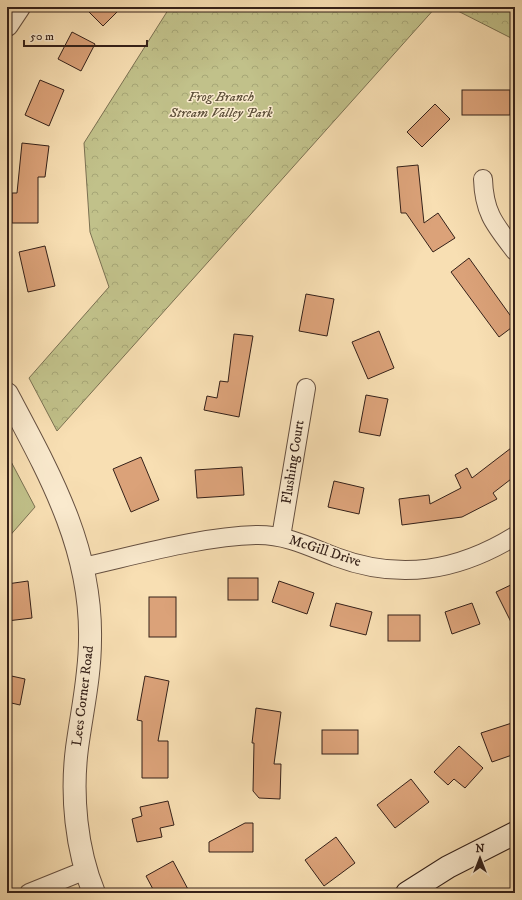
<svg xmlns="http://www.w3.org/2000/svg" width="522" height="900" font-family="'IM FELL DW Pica',serif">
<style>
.grass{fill:#c1c18a;stroke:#7b7152}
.forest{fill:url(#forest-crowns);stroke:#7b7152}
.building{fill:#dba279;stroke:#352119}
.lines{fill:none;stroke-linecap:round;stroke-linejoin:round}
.minor-casing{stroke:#665040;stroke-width:20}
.tertiary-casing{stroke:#665040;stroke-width:24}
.secondary-casing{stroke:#352119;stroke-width:24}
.minor{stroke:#faeace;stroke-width:18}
.tertiary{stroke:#faeace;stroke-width:22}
.secondary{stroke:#faeace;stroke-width:22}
.labels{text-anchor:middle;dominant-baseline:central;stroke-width:3;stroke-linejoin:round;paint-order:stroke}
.park-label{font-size:14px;font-style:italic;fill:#5f513b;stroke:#faeace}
.street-label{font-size:14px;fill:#352119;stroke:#faeace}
</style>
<defs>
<pattern id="forest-crowns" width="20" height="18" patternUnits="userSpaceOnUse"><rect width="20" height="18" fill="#c1c18a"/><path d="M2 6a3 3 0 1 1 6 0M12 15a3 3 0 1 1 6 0" fill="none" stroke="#a6a676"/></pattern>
</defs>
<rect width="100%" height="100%" fill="#f8dfb3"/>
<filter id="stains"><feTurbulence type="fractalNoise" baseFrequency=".005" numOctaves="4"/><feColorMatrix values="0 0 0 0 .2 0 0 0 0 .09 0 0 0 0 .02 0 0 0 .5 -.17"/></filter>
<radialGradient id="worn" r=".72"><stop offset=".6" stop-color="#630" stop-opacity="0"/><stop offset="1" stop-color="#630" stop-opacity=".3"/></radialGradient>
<!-- grass -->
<path class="grass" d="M7,454l28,53 -28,32z"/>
<!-- forest -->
<g class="forest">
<path d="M170,7h266l-379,424 -28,-53 80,-91 -19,-55 -6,-89z"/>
<path d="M450,7h65v33z"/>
</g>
<!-- building -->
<g class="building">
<path d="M84,7h38l-19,19z"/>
<path d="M72,32l23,12 -14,27 -23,-12z"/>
<path d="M40,80l24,10 -15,36 -24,-11z"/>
<rect x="462" y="90" width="48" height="25"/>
<path d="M435,104l15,15 -28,28 -15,-15z"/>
<path d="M22,143l27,3 -4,31h-7v46h-26v-30h5z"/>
<path d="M418,165l6,58 14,-10 17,25 -22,14 -27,-39h-5l-4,-46z"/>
<path d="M45,246l10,40 -27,6 -9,-40z"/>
<path d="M469,258l46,64v3l-16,12 -48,-65z"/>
<path d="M306,294l28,5 -7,37 -28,-5z"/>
<path d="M379,331l15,37 -26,11 -16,-37z"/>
<path d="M234,334l19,2 -14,81 -35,-7 3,-14 10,2 3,-17 8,1z"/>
<path d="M366,395l22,4 -8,37 -21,-4z"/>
<path d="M515,445v31l-22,17 4,6 -35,18 -60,8 -3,-26 30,-4 1,9 31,-16 -6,-13 12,-7 5,10z"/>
<path d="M141,457l18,43 -28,12 -18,-43z"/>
<path d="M242,467l2,28 -47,3 -2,-28z"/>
<path d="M334,481l30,7 -5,26 -31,-7z"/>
<rect x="228" y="578" width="30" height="22"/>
<path d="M28,581l4,37 -25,3v-37z"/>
<path d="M279,581l35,12 -7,21 -35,-12z"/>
<path d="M515,583v47l-19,-38z"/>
<rect x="149" y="597" width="27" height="40"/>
<path d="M336,603l36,9 -6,23 -36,-9z"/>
<path d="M472,603l8,21 -28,10 -7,-22z"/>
<rect x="388" y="615" width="32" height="26"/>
<path d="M7,675l18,4 -5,26 -13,-3z"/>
<path d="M145,676l24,5 -11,60h10v37h-26v-57l-5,-1z"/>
<path d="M256,708l25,4 -7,52h7l-1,35 -21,-1 -6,-7 1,-48h-2z"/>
<path d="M515,722v32l-23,8 -11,-29z"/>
<rect x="322" y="730" width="36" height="24"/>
<path d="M459,746l24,22 -18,20 -11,-9 -6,6 -14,-13z"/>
<path d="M411,779l18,23 -34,26 -18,-23z"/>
<path d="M168,801l6,24 -14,3 2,9 -25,5 -5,-23 10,-3 -2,-9z"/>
<path d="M245,823h8v29h-44v-10z"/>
<path d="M336,837l19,26 -31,23 -19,-26z"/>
<path d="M173,861l17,32h-35l-9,-17z"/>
</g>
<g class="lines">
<defs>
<g id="minor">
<path d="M483,179c1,34 12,46 32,72"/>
<path d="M281,537l25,-149"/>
<path d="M83,567c54,-12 120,-31 175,-32 29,0 52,12 78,22 64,24 122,14 179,-21"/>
<path d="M29,893l57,-23"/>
</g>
<g id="tertiary">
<path d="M7,25l12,-18"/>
<path d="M7,394c42,79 85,154 83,246 0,36 -8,71 -13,108 -6,47 -1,101 17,145"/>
</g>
<path id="secondary" d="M407,893l41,-26 67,-34"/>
</defs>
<!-- minor casing -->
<use href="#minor" class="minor-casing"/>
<!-- tertiary casing -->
<use href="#tertiary" class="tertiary-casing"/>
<!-- secondary casing -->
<use href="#secondary" class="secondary-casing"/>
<!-- minor -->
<use href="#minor" class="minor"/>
<!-- tertiary -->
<use href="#tertiary" class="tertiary"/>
<!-- secondary -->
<use href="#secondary" class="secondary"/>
</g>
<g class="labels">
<!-- park labels -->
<g class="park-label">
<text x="221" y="97">Frog Branch<tspan x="221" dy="16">Stream Valley Park</tspan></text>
</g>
<!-- street labels -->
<g class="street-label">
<text transform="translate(293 462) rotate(-81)">Flushing Court</text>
<text transform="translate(325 551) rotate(18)">McGill Drive</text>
<text transform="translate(83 696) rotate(-83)">Lees Corner Road</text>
</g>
</g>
<!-- margin -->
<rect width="522" height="900" fill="none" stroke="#f8dfb3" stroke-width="24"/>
<rect x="8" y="8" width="506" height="884" fill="none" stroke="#352119" stroke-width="2"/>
<rect x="12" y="12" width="498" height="876" fill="none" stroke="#352119"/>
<!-- north arrow -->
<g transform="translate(480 858)" stroke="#faeace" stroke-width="3" paint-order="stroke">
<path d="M0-3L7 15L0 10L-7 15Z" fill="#352119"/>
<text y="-6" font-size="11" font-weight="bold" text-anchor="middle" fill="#352119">N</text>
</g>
<!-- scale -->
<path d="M24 40v6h123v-6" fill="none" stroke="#352119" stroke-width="2"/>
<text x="30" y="40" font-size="12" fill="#352119" stroke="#faeace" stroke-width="3" paint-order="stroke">50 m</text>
<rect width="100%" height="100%" filter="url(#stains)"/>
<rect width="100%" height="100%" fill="url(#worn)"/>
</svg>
